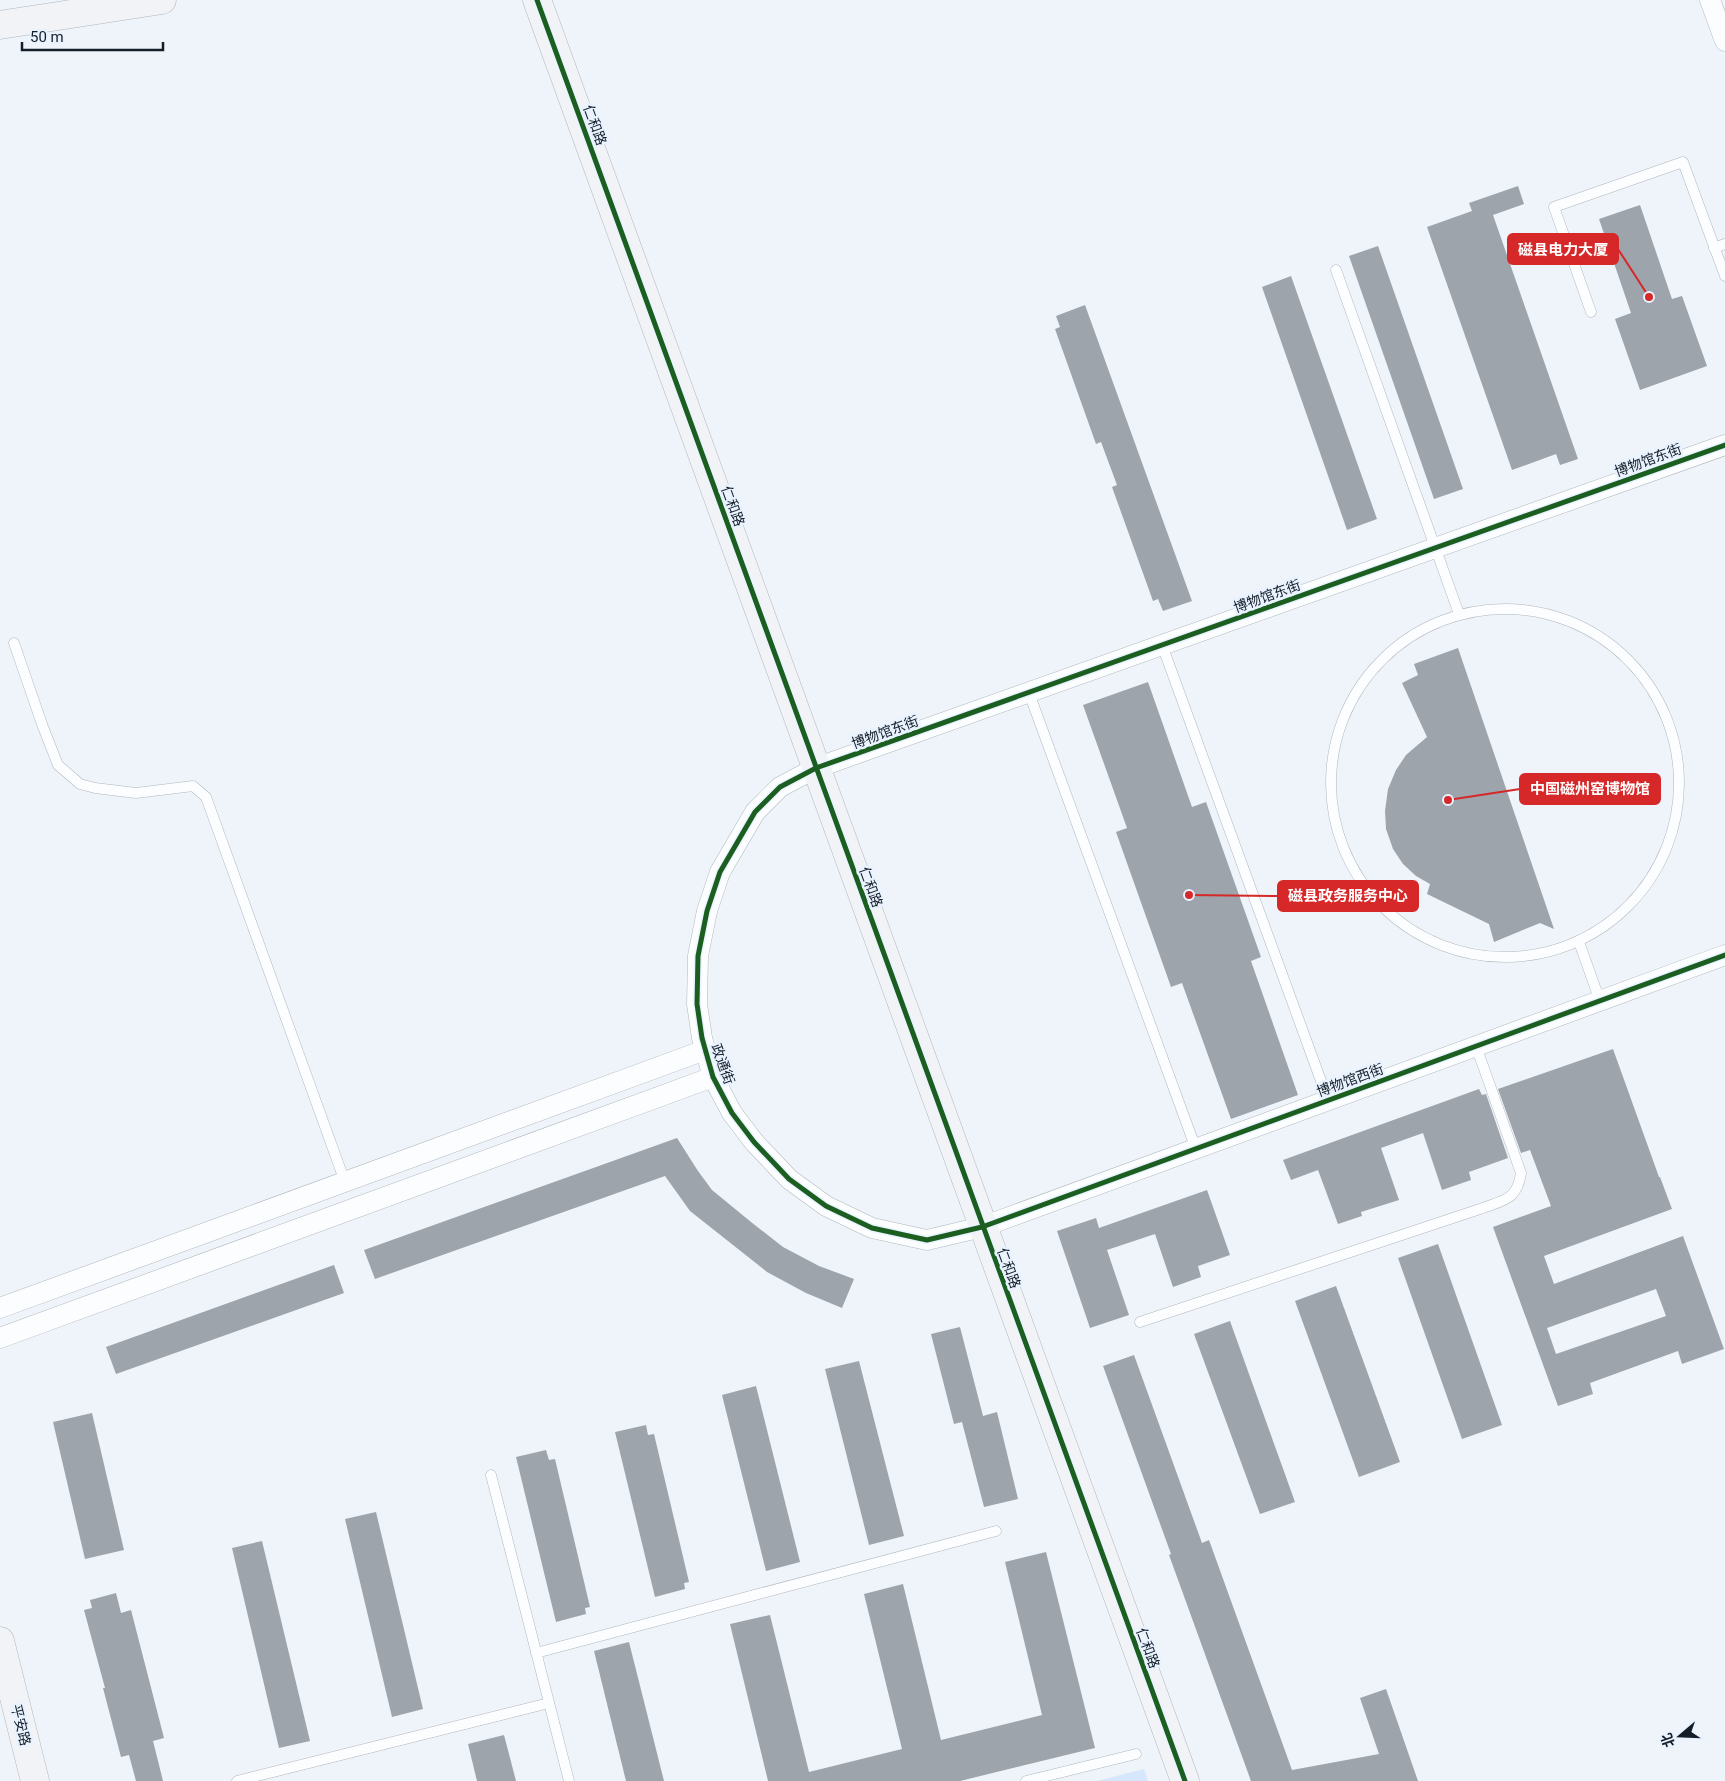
<svg xmlns="http://www.w3.org/2000/svg" width="1725" height="1781" font-family="Roboto,'Noto Sans SC',sans-serif">
<style>
.green{fill:#d6e7fc}
.building{fill:#9da4ab;fill-rule:evenodd}
.lines{fill:none;stroke-linecap:round;stroke-linejoin:round}
.lane-casing{stroke:#b0b7bf;stroke-width:11}
.street-casing{stroke:#b0b7bf;stroke-width:21}
.secondary-casing{stroke:#b0b7bf;stroke-width:29}
.lane{stroke:#fcfdfe;stroke-width:10}
.street{stroke:#fcfdfe;stroke-width:20}
.secondary{stroke:#f1f3f6;stroke-width:28}
.cycleway-casing{stroke:#e9f3ff;stroke-width:8}
.cycleway{stroke:#1b5e20;stroke-width:5}
.labels{text-anchor:middle;dominant-baseline:central;stroke-width:5;stroke-linejoin:round;paint-order:stroke}
.street-label{font-size:14px;fill:#151e28;stroke:#e9f3ff}
.leader{fill:none;stroke:#d62828;stroke-width:2}
.callout-dot{fill:#d62828;stroke:#e9f3ff;stroke-width:2}
.callout{fill:#d62828;stroke:#d62828;stroke-width:2}
.callout-label{font-size:15px;text-anchor:middle;font-weight:bold;fill:#fff}
</style>
<rect width="100%" height="100%" fill="#eef4fa"/>
<!-- green -->
<path class="green" d="M1144,1769l4,12h-51z"/>
<!-- building -->
<g class="building">
<path d="M1518,186l6,18 -31,11 85,244 -18,6 -4,-11 -44,16 -85,-243 45,-16 -3,-8z"/>
<path d="M1640,205l32,94 10,-3 25,70 -67,24 -25,-71 16,-6 -32,-94z"/>
<path d="M1378,246l85,243 -29,10 -85,-243z"/>
<path d="M1291,276l86,243 -30,11 -85,-243z"/>
<path d="M1085,305l107,296 -29,10 -5,-12 -5,2 -41,-114 5,-2 -16,-43 -5,2 -41,-115 5,-2 -4,-11z"/>
<path d="M1458,648l96,281 -14,-6 -46,19 -5,-18 -62,-30 3,-10 -14,-8 -13,-12 -10,-15 -7,-20 -1,-18 3,-22 8,-19 10,-15 21,-18 -25,-54 16,-8 -4,-11z"/>
<path d="M1148,682l44,125 14,-5 55,155 -10,4 47,134 -67,24 -49,-136 -11,4 -55,-155 11,-4 -44,-123z"/>
<path d="M1613,1049l46,128h1l12,32 -128,47 10,28 129,-48 41,113 -42,15 -4,-13 -88,32 3,11 -35,12 -65,-179 58,-21 -21,-56 -9,3 -23,-64zM1656,1289l10,27 -110,38 -9,-26z"/>
<path d="M1479,1089l3,6 4,-1 22,64 -39,14 2,8 -29,10 -19,-57 -42,15 18,52 -38,12 1,4 -24,8 -20,-54 -27,10 -8,-20z"/>
<path d="M677,1138l21,33 14,19 39,32 32,25 36,19 35,13 -12,29 -36,-15 -39,-21 -77,-61 -25,-35 -290,103 -11,-29z"/>
<path d="M1207,1190l23,65 -32,11 3,11 -28,10 -18,-53 -48,16 22,65 -39,13 -33,-97 39,-13 3,10z"/>
<path d="M1438,1244l64,181 -40,14 -64,-181z"/>
<path d="M334,1265l10,28 -228,81 -10,-27z"/>
<path d="M1336,1286l64,176 -41,15 -64,-176z"/>
<path d="M1230,1321l65,181 -35,12 -66,-180z"/>
<path d="M960,1327l23,89 14,-4 21,87 -34,8 -22,-85 -8,2 -23,-90z"/>
<path d="M1134,1355l68,188 7,-3 83,230 87,-16 -19,-56 26,-9 32,92h-167l-82,-226 2,-1 -68,-188z"/>
<path d="M859,1361l45,175 -35,9 -44,-176z"/>
<path d="M756,1386l44,176 -34,9 -44,-176z"/>
<path d="M92,1413l32,137 -39,9 -32,-137z"/>
<path d="M646,1425l2,10 6,-1 35,148 -5,1 1,6 -30,8 -40,-165z"/>
<path d="M546,1450l3,10 6,-1 35,148 -5,1 1,6 -30,8 -40,-165z"/>
<path d="M376,1512l47,197 -31,8 -47,-198z"/>
<path d="M262,1541l48,200 -31,7 -47,-200z"/>
<path d="M1046,1552l49,196 -135,33h-192l-38,-157 40,-9 39,157 93,-23 -38,-155 39,-10 38,156 101,-25 -37,-153z"/>
<path d="M116,1593l5,20 10,-3 33,128 -11,3 10,40h-27l-7,-26 -8,2 -18,-69h2l-21,-78 8,-2 -2,-8z"/>
<path d="M629,1642l35,139h-38l-32,-130z"/>
<path d="M504,1735l12,46h-39l-9,-37z"/>
</g>
<g class="lines">
<defs>
<g id="lane">
<path d="M1714,248l11,-4"/>
<path d="M1336,270l123,344"/>
<path d="M1591,312l-37,-105 129,-45 42,114"/>
<circle cx="1505" cy="783" r="174"/>
<path d="M14,643l29,84 15,38 22,19 15,4 41,5 57,-7 13,11 139,385"/>
<path d="M1162,645l166,455"/>
<path d="M1029,693l167,456"/>
<path d="M1579,942l21,59"/>
<path d="M1140,1322l340,-113c23,-9 37,-8 41,-36l-45,-127"/>
<path d="M491,1475l78,306"/>
<path d="M536,1653l460,-122"/>
<path d="M237,1781l312,-78"/>
<path d="M1026,1781l110,-27"/>
</g>
<g id="street">
<path d="M1710,0l15,41"/>
<path d="M1725,445l-909,323 -36,19 -25,25 -35,60 -13,39 -9,45 -1,48 5,34 11,39 19,36 22,29 35,37 37,27 46,22 55,12 55,-13 743,-272"/>
<path d="M0,1308l705,-258"/>
<path d="M0,1338l713,-261"/>
</g>
<g id="secondary">
<path d="M537,0l648,1781"/>
<path d="M0,25l162,-25"/>
<path d="M0,1641l35,140"/>
</g>
</defs>
<!-- lane casing -->
<use href="#lane" class="lane-casing"/>
<!-- street casing -->
<use href="#street" class="street-casing"/>
<!-- secondary casing -->
<use href="#secondary" class="secondary-casing"/>
<!-- lane -->
<use href="#lane" class="lane"/>
<!-- street -->
<use href="#street" class="street"/>
<!-- secondary -->
<use href="#secondary" class="secondary"/>
<defs>
<g id="cycleway">
<path d="M537,0l648,1781"/>
<path d="M1725,445l-909,323 -36,19 -25,25 -35,60 -13,39 -9,45 -1,48 5,34 11,39 19,36 22,29 35,37 37,27 46,22 55,12 55,-13 743,-272"/>
</g>
</defs>
<!-- cycleway casing -->
<use href="#cycleway" class="cycleway-casing"/>
<!-- cycleway -->
<use href="#cycleway" class="cycleway"/>
</g>
<g class="labels">
<!-- street labels -->
<g class="street-label">
<text transform="translate(595 125) rotate(70)">仁和路</text>
<text transform="translate(1648 460) rotate(-20)">博物馆东街</text>
<text transform="translate(733 506) rotate(70)">仁和路</text>
<text transform="translate(1267 596) rotate(-20)">博物馆东街</text>
<text transform="translate(885 732) rotate(-20)">博物馆东街</text>
<text transform="translate(871 887) rotate(70)">仁和路</text>
<text transform="translate(723 1064) rotate(70)">政通街</text>
<text transform="translate(1350 1080) rotate(-20)">博物馆西街</text>
<text transform="translate(1009 1268) rotate(70)">仁和路</text>
<text transform="translate(1148 1648) rotate(70)">仁和路</text>
<text transform="translate(21 1725) rotate(76)">平安路</text>
</g>
</g>
<!-- callouts -->
<path class="leader" d="M1649 297L1618 249M1448 800L1520 789M1189 895L1278 896"/>
<g class="callout-dot">
<circle cx="1649" cy="297" r="5"/>
<circle cx="1448" cy="800" r="5"/>
<circle cx="1189" cy="895" r="5"/>
</g>
<g class="callout">
<rect x="1508" y="234" width="110" height="30" rx="5"/>
<rect x="1520" y="774" width="140" height="30" rx="5"/>
<rect x="1278" y="881" width="140" height="30" rx="5"/>
</g>
<g class="callout-label">
<text x="1563" y="255">磁县电力大厦</text>
<text x="1590" y="794">中国磁州窑博物馆</text>
<text x="1348" y="901">磁县政务服务中心</text>
</g>
<!-- north arrow -->
<g transform="translate(1680 1736) rotate(251)" stroke="#e9f3ff" stroke-width="4" paint-order="stroke">
<path d="M0-4L9 19L0 12L-9 19Z" fill="#151e28"/>
<text y="-8" font-size="14" font-weight="bold" text-anchor="middle" fill="#151e28">北</text>
</g>
<!-- scale -->
<path d="M22 42v8h141v-8" fill="none" stroke="#151e28" stroke-width="2.5"/>
<text x="30" y="42" font-size="15" fill="#151e28" stroke="#e9f3ff" stroke-width="4" paint-order="stroke">50 m</text>
</svg>
